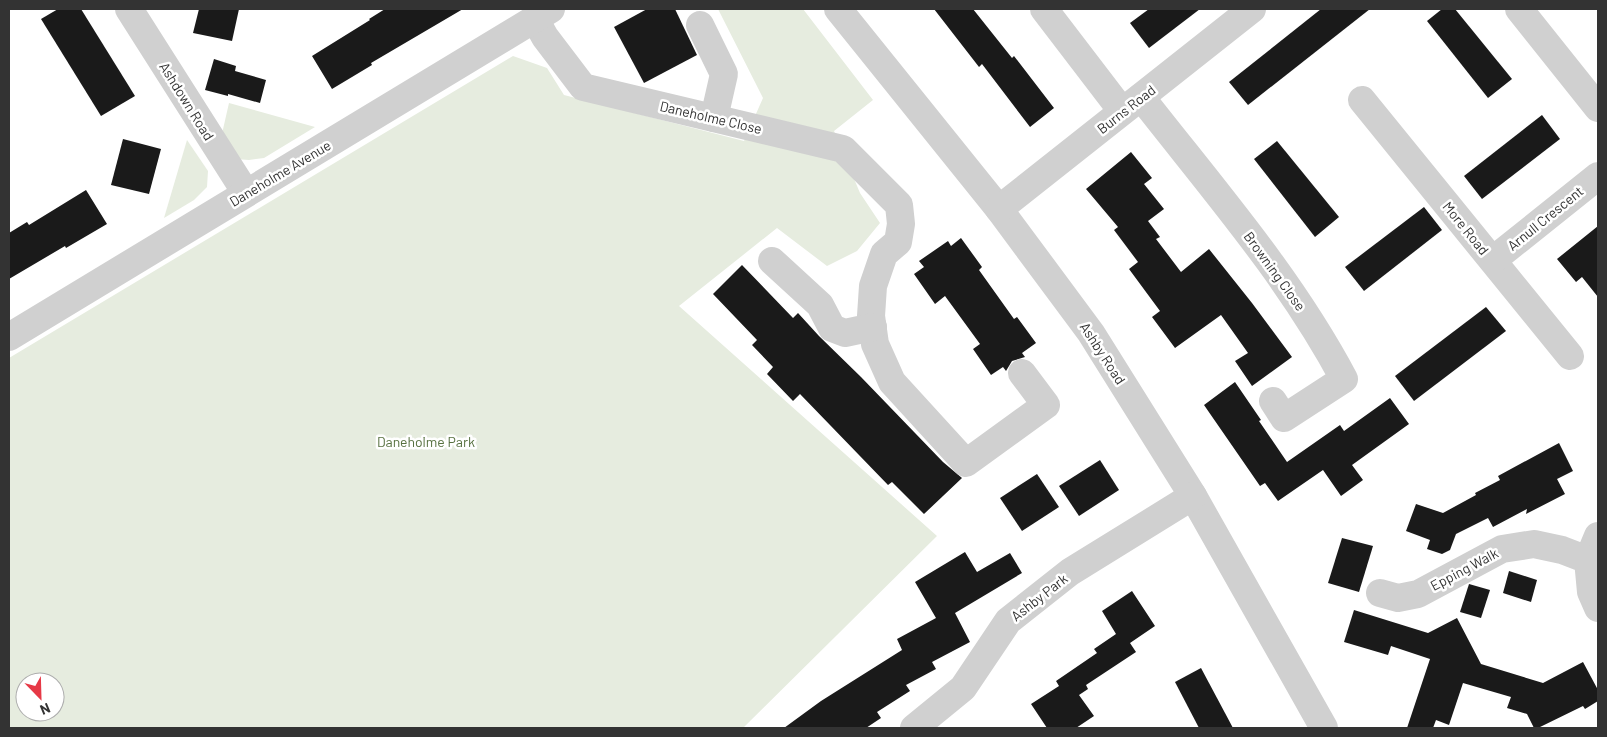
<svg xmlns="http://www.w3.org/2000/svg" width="1607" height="737" font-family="Barlow,sans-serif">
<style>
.green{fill:#e6ecdf;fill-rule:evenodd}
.building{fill:#1a1a1a}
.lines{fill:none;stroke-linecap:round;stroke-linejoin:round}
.minor{stroke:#d0d0d0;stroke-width:28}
.labels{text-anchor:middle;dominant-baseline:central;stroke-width:5;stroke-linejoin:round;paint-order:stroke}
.street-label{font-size:14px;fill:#333;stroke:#fff}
.park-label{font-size:14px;fill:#56703f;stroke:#fff}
</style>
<rect width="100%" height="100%" fill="#fff"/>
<!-- green -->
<g class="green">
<path d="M718,9h85l70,91 -39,31 26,62 20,30 -23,28 -30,15 -50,-38 -98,78 258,230 -194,192h-734v-370l504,-302 34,12 17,27 180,46 19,-43zM25,682h30v30h-30z"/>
<path d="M229,103l86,24 -51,31 -15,2 -13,-1 -15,-21z"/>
<path d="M187,140l21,31 -1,16 -13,13 -30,18z"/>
</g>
<!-- building -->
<g class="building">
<path d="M58,9h23l54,87 -34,20 -60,-97z"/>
<path d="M199,9h40l-7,32 -39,-8z"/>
<path d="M385,9h78l-92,54 1,2 -40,24 -20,-33 58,-36 -1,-1z"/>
<path d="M647,9h28l22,46 -53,28 -30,-56z"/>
<path d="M934,9h39l39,49 2,-2 40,52 -24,19 -48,-63 -3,3z"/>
<path d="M1149,9h51l-51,39 -19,-25z"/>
<path d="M1321,9h49l-122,96 -19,-23z"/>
<path d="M1442,9h13l57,70 -24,19 -61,-77z"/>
<path d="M214,59l22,7 -1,5 31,9 -6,23 -32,-9v2l-23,-6z"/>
<path d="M1542,115l18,24 -78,60 -18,-23z"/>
<path d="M123,139l38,10 -12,45 -38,-9z"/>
<path d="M1277,141l62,76 -24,20 -61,-78z"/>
<path d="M1131,152l21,26 -8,6 20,25 -16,12 12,16 -4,2 25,33 28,-23 43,54 40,54 -40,29 -17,-25 13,-8 -27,-38 -46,33 -23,-31 8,-6 -31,-42 9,-7 -24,-32 4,-3 -32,-38z"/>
<path d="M86,190l21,34 -41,24 -1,-2 -56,33v-46l18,-11 2,3z"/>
<path d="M1424,207l18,23 -78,61 -19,-24z"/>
<path d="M1598,226v71l-16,-20 -6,5 -19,-23z"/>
<path d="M961,238l21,29 -3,3 35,49 3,-2 19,26 -14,10 3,4 -13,4 -6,10 -3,-4 -12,8 -18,-26 7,-5 -35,-48 -10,8 -21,-30 10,-7 -5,-6 29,-20 3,5z"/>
<path d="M742,265l51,53 5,-5 21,23 42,41 82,85 19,16 -38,36 -32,-32 -4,3 -88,-91 -7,7 -26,-27 6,-7 -21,-22 5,-5 -44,-46z"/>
<path d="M1486,307l20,24 -92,70 -19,-25z"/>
<path d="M1235,382l26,38 -2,1 28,41 53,-37 4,6 46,-33 19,26 -57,41 11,15 -22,16 -18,-26 -45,31 -13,-18 -5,3 -56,-81z"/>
<path d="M1559,443l14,28 -16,8 8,15 -39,20 1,-5 -34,18 -5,-9 -32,16 -6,16 -8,4 -15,-5 3,-9 -24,-9 10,-27 27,9 33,-18 -1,-2 25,-13 -2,-4z"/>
<path d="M1100,460l19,30 -40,26 -20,-30z"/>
<path d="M1037,474l22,33 -37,24 -22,-33z"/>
<path d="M1342,538l31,8 -14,46 -31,-9z"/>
<path d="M965,552l12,20 33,-19 12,20 -67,40 15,29 -38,20 4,7 -30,16 4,6 -33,21 4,6 -15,10h-82l37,-27 81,-51 -5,-11 39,-21 -21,-36z"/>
<path d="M1509,571l28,9 -6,22 -28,-9z"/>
<path d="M1469,584l21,6 -9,28 -21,-6z"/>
<path d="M1132,591l23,35 -25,17 6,9 -50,33 2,4 -9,6 15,21 -18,12h-29l-16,-24 28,-18 -3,-5 41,-28 -3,-4 22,-15 -14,-23z"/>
<path d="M1354,610l74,23 29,-15 24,46 62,19 40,-21 15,28v11l-13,8 -2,-3 -45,22h-4l-7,-14 -20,-6 4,-11 -48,-14 -14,42 -13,-5 -3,8h-26l23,-69 -39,-13 -3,9 -44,-13z"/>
<path d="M1201,668l32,60h-34l-24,-46z"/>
</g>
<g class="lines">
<!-- minor -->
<g class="minor">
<path d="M129,9l117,184"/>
<path d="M838,9l161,200 92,124 102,163 131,232"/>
<path d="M1044,9l78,102"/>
<path d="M1519,9l79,99"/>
<path d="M535,19l10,18 38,50 260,62 56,56 2,19 -3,18 -14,12 -11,32 -2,30 4,28 17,38 74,81 80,-58 -24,-32"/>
<path d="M700,25l24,49 -10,44"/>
<path d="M1141,97c71,91 149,180 203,282l-60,39 -11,-17"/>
<path d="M1362,100l208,256"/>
<path d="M999,209l253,-200"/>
<path d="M1493,260l105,-84"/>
<path d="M772,261l48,44 12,23 13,5 28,-6"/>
<path d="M9,337l542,-328"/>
<path d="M1588,560l10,-24"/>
<path d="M1380,593l18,5 20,-4 84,-45 32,-5 28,6 26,10 3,32 7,16"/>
<path d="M914,728l49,-40 45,-67 62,-49 123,-76"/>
</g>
</g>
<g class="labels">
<!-- street labels -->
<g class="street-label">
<text transform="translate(187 101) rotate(58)">Ashdown Road</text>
<text transform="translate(1126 109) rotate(-38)">Burns Road</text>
<text transform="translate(711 117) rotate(13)">Daneholme Close</text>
<text transform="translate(280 173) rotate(-31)">Daneholme Avenue</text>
<text transform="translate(1545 218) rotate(-39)">Arnull Crescent</text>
<text transform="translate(1466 228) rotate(51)">More Road</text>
<text transform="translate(1275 271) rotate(54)">Browning Close</text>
<text transform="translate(1103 353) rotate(57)">Ashby Road</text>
<text transform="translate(1464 569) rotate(-28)">Epping Walk</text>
<text transform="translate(1039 597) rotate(-38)">Ashby Park</text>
</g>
<!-- park labels -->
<g class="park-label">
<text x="426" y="441">Daneholme Park</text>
</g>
</g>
<!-- border -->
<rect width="1607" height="737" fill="none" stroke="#333333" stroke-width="20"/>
<!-- north arrow -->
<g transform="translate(40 697) rotate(157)"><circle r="24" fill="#ffffff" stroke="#adadad"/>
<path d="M0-4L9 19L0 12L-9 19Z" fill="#e63946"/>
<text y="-8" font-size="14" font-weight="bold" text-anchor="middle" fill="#333333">N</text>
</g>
</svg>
